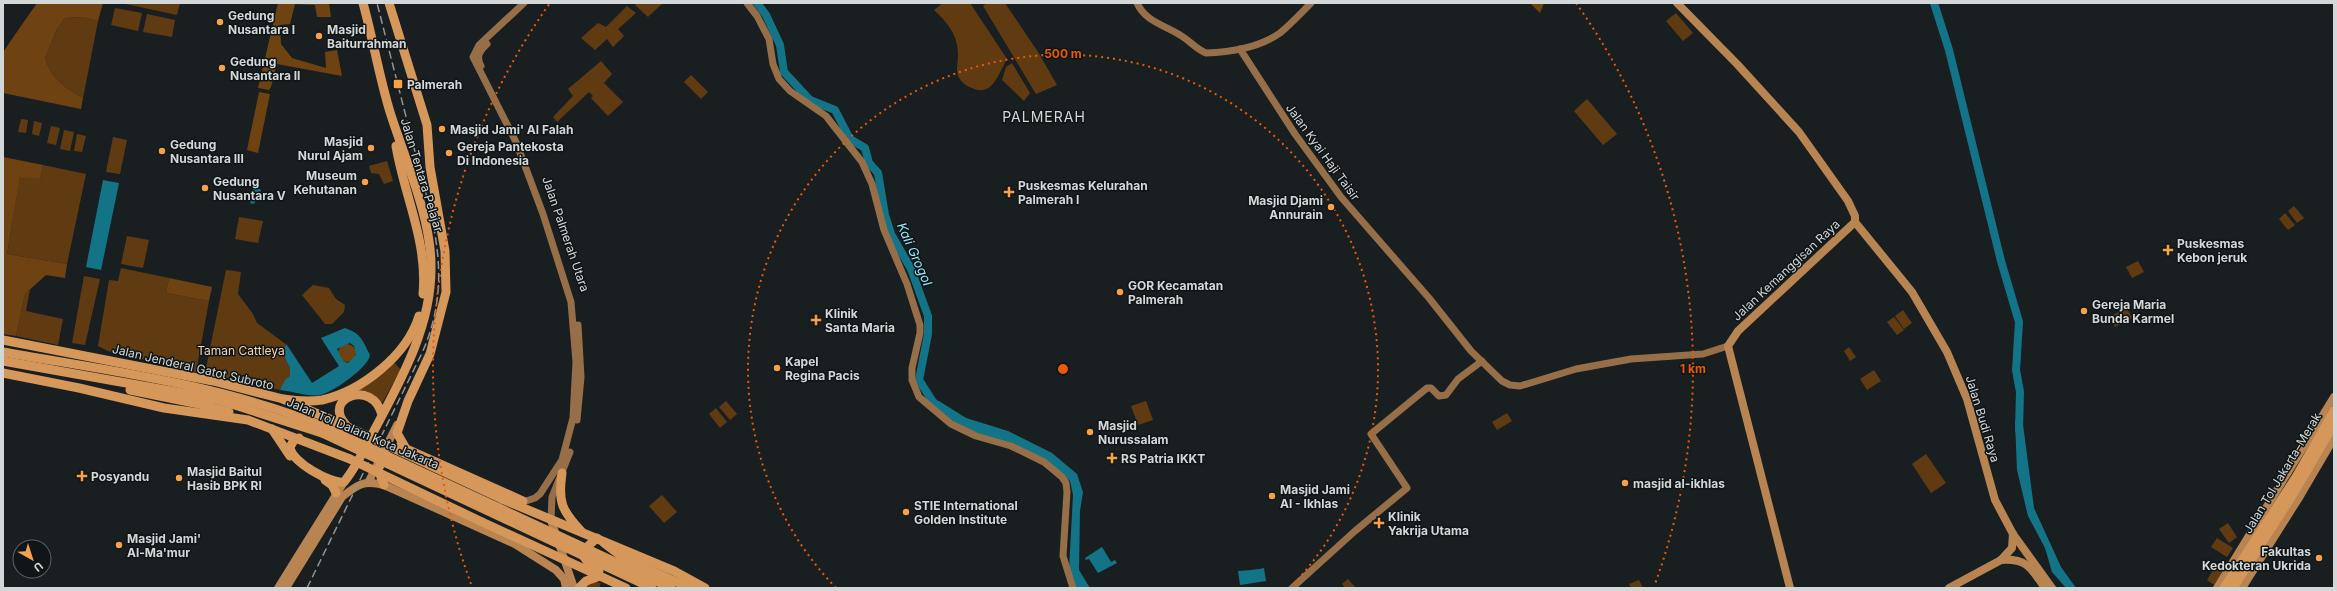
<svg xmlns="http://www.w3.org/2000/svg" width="2337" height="591" font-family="Inter,sans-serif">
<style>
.green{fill:#603b12}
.forest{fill:#6f4311}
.water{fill:#137488;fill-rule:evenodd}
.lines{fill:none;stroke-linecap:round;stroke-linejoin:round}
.river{stroke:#137488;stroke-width:8}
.secondary{stroke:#966e48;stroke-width:7}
.primary{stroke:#b78452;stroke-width:8}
.highway{stroke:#d6975a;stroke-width:9}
.rail{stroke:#8f9495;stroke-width:1.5;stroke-dasharray:8 4;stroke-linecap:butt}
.highway-bridge{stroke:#d6975a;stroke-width:9}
.ring{fill:none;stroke:#e8590c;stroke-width:2;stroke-dasharray:2 4}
.poi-dot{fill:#f7a248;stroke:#101617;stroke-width:1.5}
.labels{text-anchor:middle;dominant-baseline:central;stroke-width:3;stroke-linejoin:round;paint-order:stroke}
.poi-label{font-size:12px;font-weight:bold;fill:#d3d7d8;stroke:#101617;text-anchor:start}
.street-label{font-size:12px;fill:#d3d7d8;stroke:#101617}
.park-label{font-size:12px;fill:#f5d4b5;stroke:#101617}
.water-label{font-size:13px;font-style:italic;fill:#99e9fd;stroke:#101617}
.quarter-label{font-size:14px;letter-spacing:1px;fill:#d3d7d8;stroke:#101617}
.centre{fill:#e8590c;stroke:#101617;stroke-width:2}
.ring-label{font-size:12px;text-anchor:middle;font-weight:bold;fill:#e8590c;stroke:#101617;stroke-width:3;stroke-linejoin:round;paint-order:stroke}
</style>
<rect width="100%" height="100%" fill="#191f21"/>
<!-- green -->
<g class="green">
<path d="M121,3h59l-3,12z"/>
<path d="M637,3h26l-15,14 -13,-12z"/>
<path d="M943,3h27l37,56c-8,13 -14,39 -35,29 -6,-2 -11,-6 -14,-12 -2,-6 0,-15 0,-21 0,-20 -10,-32 -24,-45z"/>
<path d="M987,3h18l33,49 19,33 -21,9 -53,-88z"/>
<path d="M627,6l9,7 -18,16 6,7 -11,11 -6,-8 -12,11 -14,-12 17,-15 8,4z"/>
<path d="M115,8l27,5 -4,18 -27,-6z"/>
<path d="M1676,13l17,20 -10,8 -17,-20z"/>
<path d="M147,14l28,6 -3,17 -29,-5z"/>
<path d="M82,17l16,4 -15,77c-18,-10 -32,-20 -38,-40l12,-29 8,-11z"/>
<path d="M601,61l11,13 -8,9 19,19 -15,14 -17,-18 2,-2 -4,-4 -32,30 -4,-5 20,-21 -5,-7z"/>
<path d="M1012,63l18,30 -6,8 -22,-21 4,-13z"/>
<path d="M691,75l17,17 -7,7 -17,-17z"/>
<path d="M1587,99l30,35 -14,11 -29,-34z"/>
<path d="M21,119l7,1 -2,13 -8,-1z"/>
<path d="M34,121l8,2 -3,13 -7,-2z"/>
<path d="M51,126l9,2 -4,17 -9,-2z"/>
<path d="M64,130l10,2 -4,19 -10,-2z"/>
<path d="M77,134l9,2 -4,16 -8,-1z"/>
<path d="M113,137l14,3 -7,34 -14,-2z"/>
<path d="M387,161l6,20 -9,3 -5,-10 -8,-1 -2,-7z"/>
<path d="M43,165l43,9 -19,90 -60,-10 13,-78 20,3z"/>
<path d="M2294,206l10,12 -7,5 -9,-12z"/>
<path d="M2285,213l10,12 -7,5 -9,-11z"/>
<path d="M239,217l24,4 -5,22 -23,-4z"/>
<path d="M127,236l22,4 -6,28 -22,-4z"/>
<path d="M2138,261l6,11 -12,6 -6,-11z"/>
<path d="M121,268l48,10 -3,15 43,8 -13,71 -88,-21 -10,-5 11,-66 9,1z"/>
<path d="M226,270l15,2 -3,22 15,20 4,9 30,22 -6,4 9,19v8l-10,14 -75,-17z"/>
<path d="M84,276l16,3 -15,66 -13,-2z"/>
<path d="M313,285l16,3 7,11 9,6 -1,7 -12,12h-7l-23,-29z"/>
<path d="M30,289l-4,22 37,8 -5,26 -42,-9 9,-42z"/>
<path d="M2127,308l5,10 -17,9 -6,-10z"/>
<path d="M1903,310l9,13 -8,6 -9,-13z"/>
<path d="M1894,317l10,13 -7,5 -10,-13z"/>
<path d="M1849,347l7,10 -6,4 -6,-10z"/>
<path d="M393,361l8,9 -19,33 -5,-5 -20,-6 -1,-2z"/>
<path d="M1874,370l7,11 -14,9 -7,-11z"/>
<path d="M726,401l11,13 -7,6 -11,-13z"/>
<path d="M1146,401l7,19 -15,5 -7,-19z"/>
<path d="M716,408l11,14 -7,6 -11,-14z"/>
<path d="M1507,413l5,8 -15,9 -5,-8z"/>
<path d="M1926,454l20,29 -15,10 -19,-29z"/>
<path d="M662,495l15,17 -13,11 -15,-17z"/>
<path d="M2228,523l9,14 -8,6 -10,-14z"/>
<path d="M2217,538l16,10 -6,9 -16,-10z"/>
<path d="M2216,565l8,5 -10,15 -7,-5z"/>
<path d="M1348,579l8,9h-11l-3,-4z"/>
<path d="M1639,580l4,8h-12l-2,-4z"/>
<path d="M591,581l10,2 -2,5h-16z"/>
</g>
<!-- forest -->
<g class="forest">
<path d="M37,3h66l-5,18 -16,-4 -17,1 -8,11 -12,29c6,20 20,30 38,40l-2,11 -78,-16v-41z"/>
<path d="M278,3h51l2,14h-14l-2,-12 -20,-1 -5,20 -10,1 1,19 11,14 34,10 -1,-16 12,-2 5,26 -65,-12 -6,23 -2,3 -11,-2z"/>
<path d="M1530,3h14l-4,10z"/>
<path d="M259,92l11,2 -12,59 -11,-3z"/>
<path d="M3,157l40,8 -3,14 -20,-2 -13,77 60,10 -2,14 -19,-3 -21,19 -9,42 -13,-2z"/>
<path d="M169,278l43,9 -3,14 -43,-8z"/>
<circle cx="347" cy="353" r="9"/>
</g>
<!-- water -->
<g class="water">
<path d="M103,180l16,3 -18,87 -15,-3z"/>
<path d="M258,188l3,2 -7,14 -4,-1 3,-14z"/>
<path d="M345,328c17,6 17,12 25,27 -1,12 -38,38 -50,40 -12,2 -28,-4 -40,-5l5,-10 5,-4v-8l-9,-19 6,-4 25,38 27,-17 -18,-28zM350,343l4,3 2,9 -8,8 -5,-2 -6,-12z"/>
<path d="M939,401l27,17 42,13 44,22 25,21 6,18 -3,19 -1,59 11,18h-14l-7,-18 4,-75 -3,-14 -17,-14 -92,-40 -33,-24z"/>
<path d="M2022,417l12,91 27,59 15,21h-10l-14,-16 -7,-24 -17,-32 -11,-46 -2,-49z"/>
<path d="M1102,547l9,15 4,-2 2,3 -19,10 -9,-14 -3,1 -1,-2z"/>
<path d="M1264,568l2,13 -26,4 -2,-14c10,-1 17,-1 26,-3z"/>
</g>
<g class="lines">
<!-- river -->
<g class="river">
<path d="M757,3l9,12 14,30 4,27 26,28 25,10 15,29 15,9 4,15 9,10 7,42 6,19 20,35 17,47v18l-9,46 14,22 8,6"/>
<path d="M1934,3l15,47 52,211 18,61 -3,48 4,22 -1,38"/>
</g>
<!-- secondary -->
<g class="secondary">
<path d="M747,3l10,13 12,23 4,25 6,15 11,12 36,25 36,46 10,22 12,46 23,54 13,41v8l-8,35v12l7,17 32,27 25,12 35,10 33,16 18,15 4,6 1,9 -4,64 10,32"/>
<path d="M1137,3c8,18 27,22 43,32 9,5 16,14 26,18 24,-1 53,-5 74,-20 11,-9 21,-20 31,-30"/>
<path d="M1240,49l55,85 46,63 88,101 42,53 31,30 8,4 10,1 56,-17 55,-10 72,-5 25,-8"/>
<path d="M481,66c-5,-9 -2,-15 6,-22"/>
<path d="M577,420l4,-43 -3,-52"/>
<path d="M520,503l15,-5 5,-4 22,-34 11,-42 3,-56 -5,-60 -28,-88 -27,-72 -43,-85 6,-12 45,-42"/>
<path d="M551,520l1,-23 18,-45"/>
<path d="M1292,588l63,-57 52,-43 -36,-54 56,-46h4l8,8 7,-1 12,-16 24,-18"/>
</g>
<!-- primary -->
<g class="primary">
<path d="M1677,3l60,61 62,68 49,69 7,15v6l-117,109 -10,15 62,242"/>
<path d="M1855,222l57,70 35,60 20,47 28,101 18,34 39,54"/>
<path d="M369,481l28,-56"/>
<path d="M551,520l23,68"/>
<path d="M2001,560c26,-2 30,8 44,28"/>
<path d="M278,588l66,-106"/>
<path d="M286,588l56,-91c16,-13 22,-17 42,-12l131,59 41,26 8,9 2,9"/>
<path d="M1949,588l52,-28 11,-12 1,-14"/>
<path d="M2217,588l117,-191"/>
<path d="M2242,588l58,-92 34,-58"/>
</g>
<!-- highway -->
<g class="highway">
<path d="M389,3l38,122 3,42 15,84 1,41 -16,62 -22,47 -11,32 8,14"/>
<path d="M396,146c8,49 32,96 27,148"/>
<path d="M3,340l210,41 70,18 65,28"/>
<path d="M3,352c108,19 220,33 322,75"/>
<path d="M3,361l213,38 106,34"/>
<path d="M3,373l76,15 85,20 84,12 102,39"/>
<path d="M130,390l79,16 20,6"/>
<path d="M283,399c13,2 26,3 39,1 40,-9 85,-45 97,-84"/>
<path d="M346,425c-25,-27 27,-47 36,-10"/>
<path d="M272,429l18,27"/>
<path d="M299,438l-5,2 -4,7c1,15 41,37 54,35 13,-16 22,-36 32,-55 26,-49 55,-101 55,-158 1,-51 -26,-109 -41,-157 -11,-36 -17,-73 -27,-109"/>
<path d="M400,446l123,55"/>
<path d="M562,473c-4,28 -1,37 19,58"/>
<path d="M325,480l7,5 4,8"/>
<path d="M384,485l-6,-16 8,-14"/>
<path d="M502,499l172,72 31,17"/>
<path d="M482,522l144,66"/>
<path d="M597,538l-9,8 -4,11 5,7 10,7"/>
<path d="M604,543l21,16 65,29"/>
<path d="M579,588l7,-7 14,-5"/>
<path d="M2224,588l72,-111 38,-66"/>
<path d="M2233,588l62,-97 39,-67"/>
</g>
<!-- rail -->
<path class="rail" d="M307,588l115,-235c33,-74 10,-135 -9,-209 -12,-47 -24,-94 -36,-141"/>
<!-- highway-bridge -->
<g class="highway-bridge">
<path d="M325,427l346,161"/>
<path d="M348,427l154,72"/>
<path d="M322,433l330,155"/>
<path d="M350,459l132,63"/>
</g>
</g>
<!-- distance rings -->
<g class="ring">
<path d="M836 588A315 315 0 1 1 1290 588"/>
<path d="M471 584A630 630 0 0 1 550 3M1576 3A630 630 0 0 1 1655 584"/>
</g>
<!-- markers -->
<g class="poi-dot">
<circle cx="220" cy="22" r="4"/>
<circle cx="319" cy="36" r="4"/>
<circle cx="222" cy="68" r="4"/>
<rect x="393" y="79" width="10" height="10" rx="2"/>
<circle cx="442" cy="129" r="4"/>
<circle cx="371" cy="148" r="4"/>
<circle cx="162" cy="151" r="4"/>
<circle cx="449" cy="153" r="4"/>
<circle cx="365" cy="182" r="4"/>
<circle cx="205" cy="188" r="4"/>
<path d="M1007 186h4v4h4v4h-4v4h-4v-4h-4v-4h4z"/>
<circle cx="1331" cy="207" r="4"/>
<path d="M2166 244h4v4h4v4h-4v4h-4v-4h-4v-4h4z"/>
<circle cx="1120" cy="292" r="4"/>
<circle cx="2084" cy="311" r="4"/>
<path d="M814 314h4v4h4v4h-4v4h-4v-4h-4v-4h4z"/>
<circle cx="777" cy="368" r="4"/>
<circle cx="1090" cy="432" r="4"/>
<path d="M1110 452h4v4h4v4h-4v4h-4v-4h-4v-4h4z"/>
<path d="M80 470h4v4h4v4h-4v4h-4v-4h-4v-4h4z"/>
<circle cx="179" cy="478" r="4"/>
<circle cx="1625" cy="483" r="4"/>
<circle cx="1272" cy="496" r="4"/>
<circle cx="906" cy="512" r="4"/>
<path d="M1377 517h4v4h4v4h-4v4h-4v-4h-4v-4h4z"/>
<circle cx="119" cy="545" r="4"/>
<circle cx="2319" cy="558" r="4"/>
</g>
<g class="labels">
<!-- poi labels -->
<g class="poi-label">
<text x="228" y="15">Gedung<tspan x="228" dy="14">Nusantara I</tspan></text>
<text x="327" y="29">Masjid<tspan x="327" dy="14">Baiturrahman</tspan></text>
<text x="230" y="61">Gedung<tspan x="230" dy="14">Nusantara II</tspan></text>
<text x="407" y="84">Palmerah</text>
<text x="450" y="129">Masjid Jami' Al Falah</text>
<text x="363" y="141" text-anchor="end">Masjid<tspan x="363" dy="14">Nurul Ajam</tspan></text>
<text x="170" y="144">Gedung<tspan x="170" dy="14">Nusantara III</tspan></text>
<text x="457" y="146">Gereja Pantekosta<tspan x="457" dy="14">Di Indonesia</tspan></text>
<text x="357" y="175" text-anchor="end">Museum<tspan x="357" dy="14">Kehutanan</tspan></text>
<text x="213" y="181">Gedung<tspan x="213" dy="14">Nusantara V</tspan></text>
<text x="1018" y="185">Puskesmas Kelurahan<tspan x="1018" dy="14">Palmerah I</tspan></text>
<text x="1323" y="200" text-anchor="end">Masjid Djami<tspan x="1323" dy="14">Annurain</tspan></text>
<text x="2177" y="243">Puskesmas<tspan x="2177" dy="14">Kebon jeruk</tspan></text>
<text x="1128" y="285">GOR Kecamatan<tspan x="1128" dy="14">Palmerah</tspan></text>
<text x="2092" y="304">Gereja Maria<tspan x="2092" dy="14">Bunda Karmel</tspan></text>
<text x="825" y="313">Klinik<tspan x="825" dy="14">Santa Maria</tspan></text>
<text x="785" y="361">Kapel<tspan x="785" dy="14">Regina Pacis</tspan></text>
<text x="1098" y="425">Masjid<tspan x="1098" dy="14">Nurussalam</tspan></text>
<text x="1121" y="458">RS Patria IKKT</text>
<text x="187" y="471">Masjid Baitul<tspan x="187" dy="14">Hasib BPK RI</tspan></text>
<text x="91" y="476">Posyandu</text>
<text x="1633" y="483">masjid al-ikhlas</text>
<text x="1280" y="489">Masjid Jami<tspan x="1280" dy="14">Al - Ikhlas</tspan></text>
<text x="914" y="505">STIE International<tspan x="914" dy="14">Golden Institute</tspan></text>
<text x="1388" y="516">Klinik<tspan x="1388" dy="14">Yakrija Utama</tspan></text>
<text x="127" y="538">Masjid Jami'<tspan x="127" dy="14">Al-Ma'mur</tspan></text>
<text x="2311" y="551" text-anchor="end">Fakultas<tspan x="2311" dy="14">Kedokteran Ukrida</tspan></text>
</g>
<!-- street labels -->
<g class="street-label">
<text transform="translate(1323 152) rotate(54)">Jalan Kyai Haji Taisir</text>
<text transform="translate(422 175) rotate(73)">Jalan Tentara Pelajar</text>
<text transform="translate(566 234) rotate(71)">Jalan Palmerah Utara</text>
<text transform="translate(1786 270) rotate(-43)">Jalan Kemanggisan Raya</text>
<text transform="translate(193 367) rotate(13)">Jalan Jenderal Gatot Subroto</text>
<text transform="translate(1983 419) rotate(73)">Jalan Budi Raya</text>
<text transform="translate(363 433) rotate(23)">Jalan Tol Dalam Kota Jakarta</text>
<text transform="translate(2282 473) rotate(-59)">Jalan Tol Jakarta–Merak</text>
</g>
<!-- park labels -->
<g class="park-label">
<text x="241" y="350">Taman Cattleya</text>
</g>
<!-- water labels -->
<g class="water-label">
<text transform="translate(915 254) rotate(66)">Kali Grogol</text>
</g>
<!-- quarter labels -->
<g class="quarter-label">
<text x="1044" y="116">PALMERAH</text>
</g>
</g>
<circle cx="1063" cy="369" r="6" class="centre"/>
<g class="ring-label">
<text x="1063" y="58">500 m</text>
<text x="1693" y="373">1 km</text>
</g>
<!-- border -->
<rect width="2337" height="591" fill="none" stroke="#d3d7d8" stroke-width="8"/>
<!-- north arrow -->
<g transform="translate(32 559) rotate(141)"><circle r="19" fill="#101617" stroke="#5e6364"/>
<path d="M0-3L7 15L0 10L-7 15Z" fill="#f7a248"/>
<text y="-6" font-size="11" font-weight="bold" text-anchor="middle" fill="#d3d7d8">U</text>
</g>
</svg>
